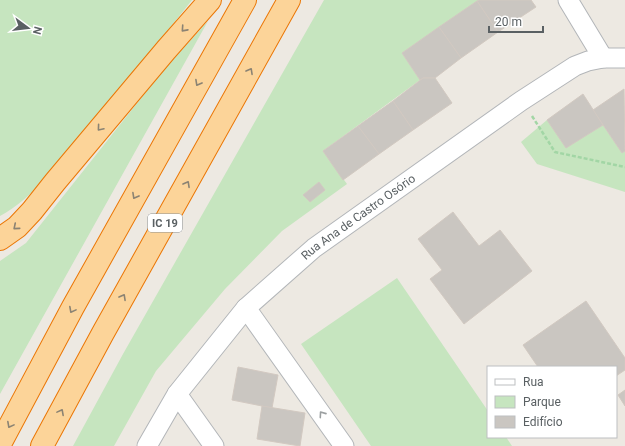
<svg xmlns="http://www.w3.org/2000/svg" width="625" height="446" font-family="Roboto,sans-serif">
<style>
.green{fill:#c6e5bf}
.building{fill:#cac6c1;stroke:#d2c9c1}
.lines{fill:none;stroke-linecap:round;stroke-linejoin:round}
.minor-casing{stroke:#b3b6b9;stroke-width:21}
.trunk-casing{stroke:#eb7604;stroke-width:24}
.path{stroke:#a2d6a5;stroke-width:2.5;stroke-dasharray:4 2;stroke-linecap:butt}
.minor{stroke:#fff;stroke-width:19}
.trunk{stroke:#fcd499;stroke-width:22}
.oneway{stroke:#8b8373}
.oneway2{stroke:#9ca0a1}
.labels{text-anchor:middle;dominant-baseline:central;stroke-width:3.5;stroke-linejoin:round;paint-order:stroke}
.shield{fill:#fff;stroke:#8c9092;stroke-width:1}
.shield-label{font-size:11px;font-weight:bold;fill:#5a6063}
.street-label{font-size:12px;fill:#5a6063;stroke:#fff}
</style>
<rect width="100%" height="100%" fill="#ede9e2"/>
<!-- green -->
<g class="green">
<path d="M0,0h192c-36,46 -73,90 -111,135 -24,29 -47,63 -81,81z"/>
<path d="M324,0h155l-77,53 18,27 -97,71 24,33 -65,47 -57,58 -69,82 -42,75h-41l50,-92z"/>
<path d="M208,21l-208,373v-133l26,-18 135,-170z"/>
<path d="M547,120l19,27 37,-22 19,28 3,-2v41l-88,-28 -16,-22z"/>
<path d="M397,278l91,133v26h18l6,9h-141l-70,-102z"/>
</g>
<!-- building -->
<g class="building">
<path d="M479,0h52l5,7 -38,25 -21,-31z"/>
<path d="M477,1l21,31 -37,26 -22,-31z"/>
<path d="M439,27l22,31 -26,20h-12l-3,2 -18,-27z"/>
<path d="M423,78h12l17,25 -39,27 -20,-29z"/>
<path d="M624,89l1,62 -3,2 -29,-43z"/>
<path d="M583,94l20,31 -37,23 -19,-28z"/>
<path d="M393,101l20,29 -34,24 -21,-28z"/>
<path d="M358,126l21,28 -36,26 -20,-29z"/>
<path d="M319,182l6,8 -15,12 -7,-7z"/>
<path d="M453,212l26,34 21,-16 32,41 -68,53 -34,-45 12,-9 -24,-31z"/>
<path d="M586,301l39,57v12l-9,6v-9h-78l-15,-22z"/>
<path d="M238,367l40,8 -6,33 -40,-8z"/>
<path d="M625,390v16l-7,-11z"/>
<path d="M262,406l43,7 -5,33 -43,-7z"/>
</g>
<g class="lines">
<defs>
<g id="minor">
<path d="M568,0l35,58"/>
<path d="M246,308l98,138"/>
<path d="M177,394l37,52"/>
<path id="s1" d="M147,446l30,-52 69,-86 68,-60 207,-147 54,-35 13,-5 15,-3h22"/>
</g>
<g id="trunk">
<path d="M0,239l17,-12 15,-16 23,-29 111,-132 44,-50"/>
<path d="M0,444l73,-137 172,-307"/>
<path d="M42,446l61,-113 186,-333"/>
</g>
</defs>
<!-- minor casing -->
<use href="#minor" class="minor-casing"/>
<!-- trunk casing -->
<use href="#trunk" class="trunk-casing"/>
<!-- path -->
<path class="path" d="M532,116l23,36 70,15"/>
<!-- minor -->
<use href="#minor" class="minor"/>
<!-- trunk -->
<use href="#trunk" class="trunk"/>
</g>
<!-- one-way arrows -->
<defs><path id="oneway-chevron" d="M-2-3.5L2.5 0L-2 3.5" fill="none" stroke-width="1.6" stroke-linecap="round" stroke-linejoin="round"/></defs>
<g class="oneway">
<use href="#oneway-chevron" transform="translate(184 29) rotate(132)"/>
<use href="#oneway-chevron" transform="translate(250 71) rotate(-61)"/>
<use href="#oneway-chevron" transform="translate(198 83) rotate(119)"/>
<use href="#oneway-chevron" transform="translate(100 128) rotate(130)"/>
<use href="#oneway-chevron" transform="translate(187 184) rotate(-61)"/>
<use href="#oneway-chevron" transform="translate(135 196) rotate(119)"/>
<use href="#oneway-chevron" transform="translate(16 227) rotate(140)"/>
<use href="#oneway-chevron" transform="translate(123 297) rotate(-61)"/>
<use href="#oneway-chevron" transform="translate(72 310) rotate(118)"/>
<use href="#oneway-chevron" transform="translate(61 412) rotate(-62)"/>
<use href="#oneway-chevron" transform="translate(10 425) rotate(118)"/>
</g>
<use class="oneway2" href="#oneway-chevron" transform="translate(322 414) rotate(-125)"/>
<g class="labels">
<!-- shield labels -->
<rect class="shield" x="148" y="214" width="34" height="18" rx="3"/>
<g class="shield-label">
<text x="165" y="223">IC 19</text>
</g>
<!-- street labels -->
<g class="street-label">
<text stroke="none"><textPath href="#s1" startOffset="315">Rua Ana de Castro Osório</textPath></text>
</g>
</g>
<!-- legend -->
<rect x="487" y="366" width="130" height="72" fill="#ffffff" stroke="#bdbfc1"/>
<rect x="495" y="379" width="20" height="6" fill="#ffffff" stroke="#bdbfc1"/>
<text x="523" y="386" font-size="12" fill="#5a6063">Rua</text>
<rect x="495" y="396" width="20" height="12" fill="#c6e5bf" stroke="#bdbfc1"/>
<text x="523" y="406" font-size="12" fill="#5a6063">Parque</text>
<rect x="495" y="416" width="20" height="12" fill="#cac6c1" stroke="#bdbfc1"/>
<text x="523" y="426" font-size="12" fill="#5a6063">Edifício</text>
<!-- north arrow -->
<g transform="translate(28 28) rotate(105)" stroke="#ffffff" stroke-width="3" paint-order="stroke">
<path d="M0-3L7 15L0 10L-7 15Z" fill="#5a6063"/>
<text y="-6" font-size="11" font-weight="bold" text-anchor="middle" fill="#5a6063">N</text>
</g>
<!-- scale -->
<path d="M489 26v6h54v-6" fill="none" stroke="#5a6063" stroke-width="2"/>
<text x="495" y="26" font-size="12" fill="#5a6063" stroke="#ffffff" stroke-width="3" paint-order="stroke">20 m</text>
</svg>
